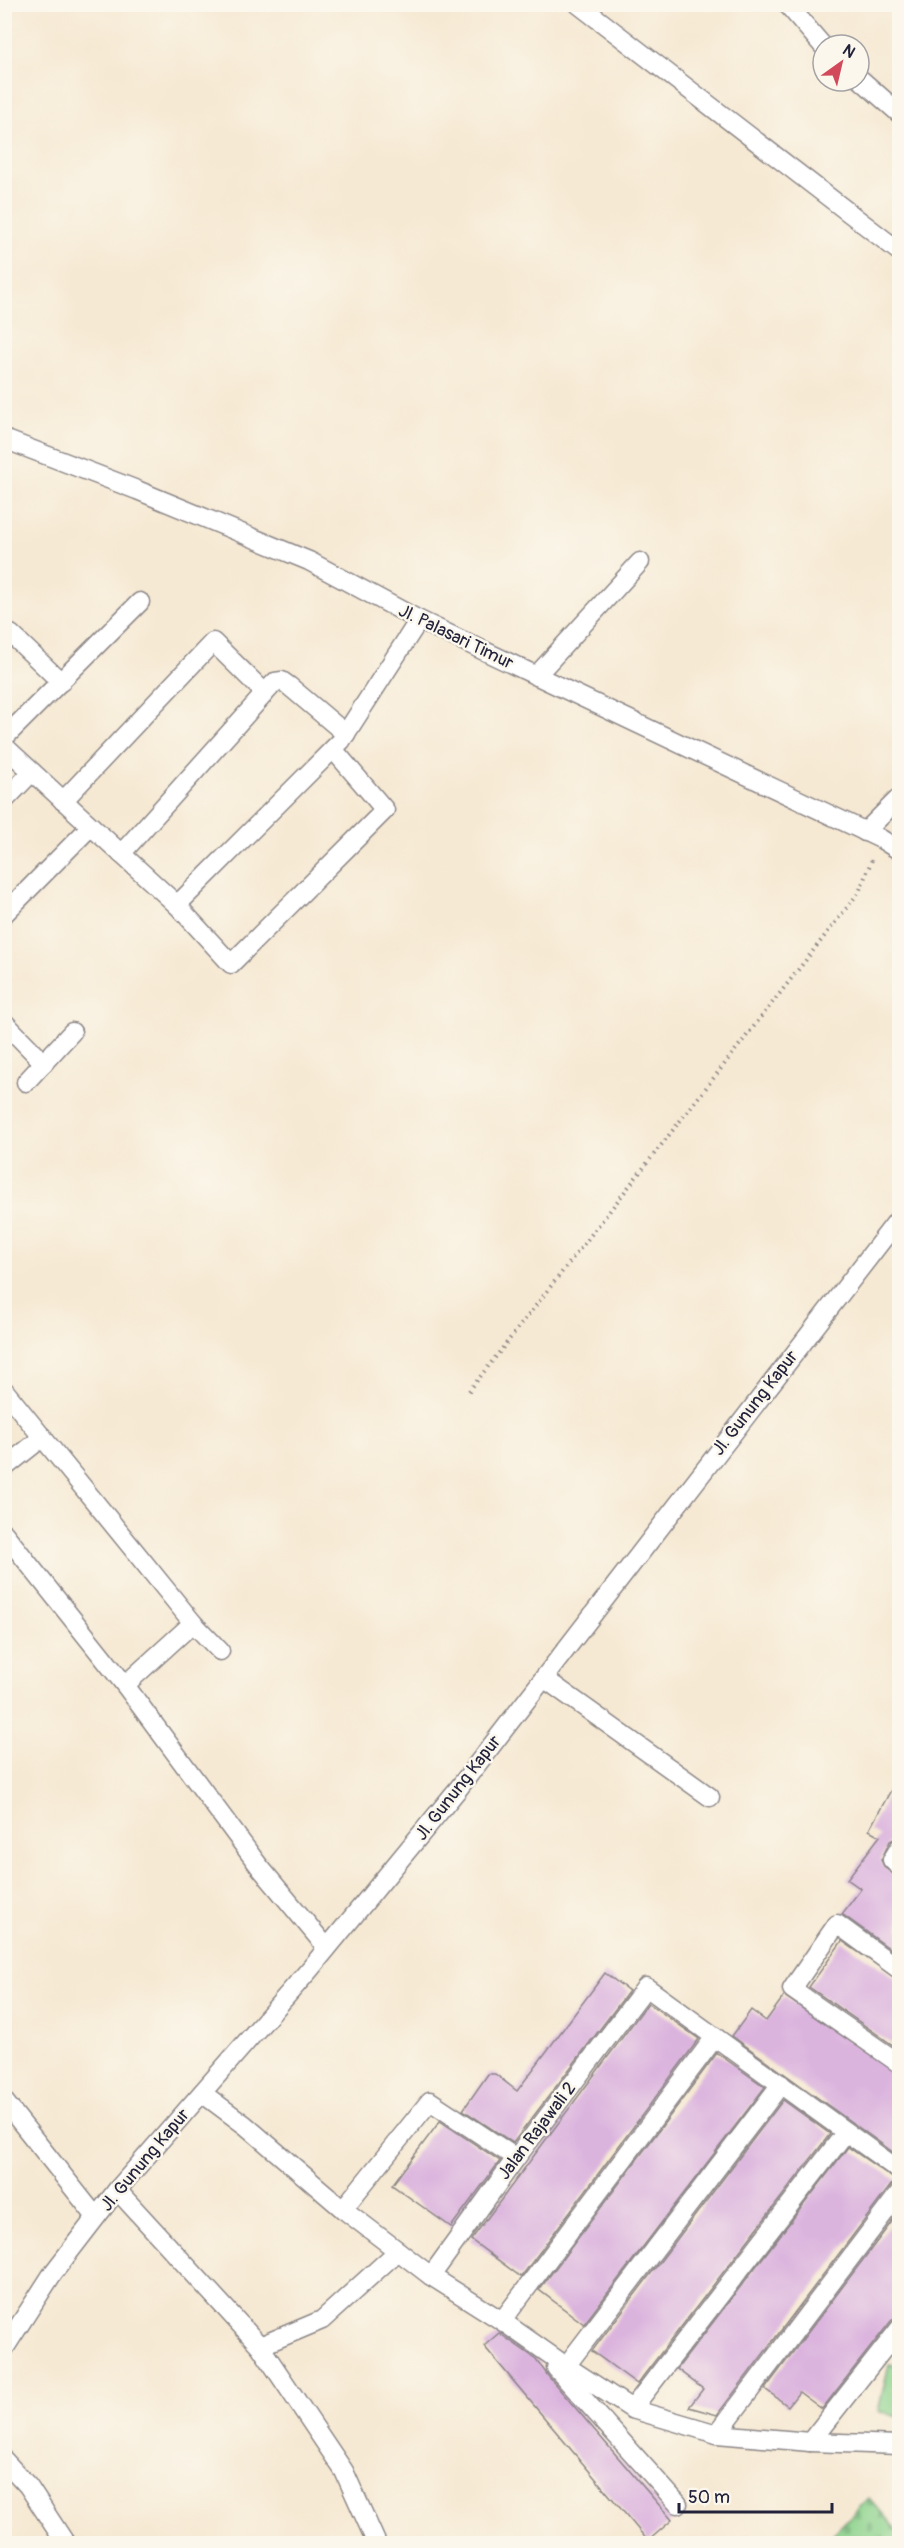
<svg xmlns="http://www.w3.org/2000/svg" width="904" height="2548" font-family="Pangolin,sans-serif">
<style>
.cemetery{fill:url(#cemetery-stones);stroke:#587a64;stroke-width:1.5}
.pitch{fill:#8dd38d;stroke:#587a64;stroke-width:1.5}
.building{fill:#dbb4de}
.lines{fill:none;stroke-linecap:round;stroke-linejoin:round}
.street-casing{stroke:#8c8687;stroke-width:21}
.path{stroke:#8c8687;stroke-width:4;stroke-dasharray:1.5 4.5;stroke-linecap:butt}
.street{stroke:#fff;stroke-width:18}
.labels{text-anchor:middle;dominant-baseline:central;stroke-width:5;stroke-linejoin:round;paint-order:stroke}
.street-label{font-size:18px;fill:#22223b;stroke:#fbf7ec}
</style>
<defs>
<pattern id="cemetery-stones" width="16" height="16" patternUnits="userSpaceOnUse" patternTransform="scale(1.5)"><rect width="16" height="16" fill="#8dd38d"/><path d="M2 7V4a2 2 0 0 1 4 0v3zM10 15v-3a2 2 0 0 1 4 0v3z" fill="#79b57b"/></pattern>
</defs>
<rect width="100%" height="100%" fill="#fbf7ec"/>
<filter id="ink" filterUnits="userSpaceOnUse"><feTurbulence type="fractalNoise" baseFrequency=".0167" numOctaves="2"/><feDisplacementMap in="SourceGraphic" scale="12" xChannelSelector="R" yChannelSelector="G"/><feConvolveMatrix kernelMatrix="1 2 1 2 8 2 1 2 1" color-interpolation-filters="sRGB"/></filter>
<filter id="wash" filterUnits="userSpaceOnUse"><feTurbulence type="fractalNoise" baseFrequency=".008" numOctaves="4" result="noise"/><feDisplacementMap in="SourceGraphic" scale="24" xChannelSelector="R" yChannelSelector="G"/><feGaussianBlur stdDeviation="1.35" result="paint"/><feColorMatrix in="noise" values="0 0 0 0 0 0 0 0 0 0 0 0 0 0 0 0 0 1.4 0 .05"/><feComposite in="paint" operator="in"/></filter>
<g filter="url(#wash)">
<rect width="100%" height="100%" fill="#f6e9d3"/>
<!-- cemetery -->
<path class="cemetery" d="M869,2498l30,35v10h-75z"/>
<!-- pitch -->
<path class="pitch" d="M889,2364l10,3v50l-21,-5z"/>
<g id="blocks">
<!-- building -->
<g class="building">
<path d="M900,1774v62l-10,5 -9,19 4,8 15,10v78l-58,-42 19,-25 -14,-10 33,-43 -11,-6z"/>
<path d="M842,1941l58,40v69l-91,-63z"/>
<path d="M605,1973l24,18 -116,152 -50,-33 25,-36h7l22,17z"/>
<path d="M784,1996l116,79v75l-3,5 -165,-119 19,-26 15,11z"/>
<path d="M648,2003l51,36 -178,238 -50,-37z"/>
<path d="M717,2053l48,34 -181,237 -45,-34z"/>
<path d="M783,2100l47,34 -193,250 -45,-33z"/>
<path d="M440,2121l60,40 -49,66 -59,-42z"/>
<path d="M848,2147l49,34 -6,4 -174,230 -28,-8 14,-18 -26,-20z"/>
<path d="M900,2211v103l-9,7 -69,88 -23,-17 -11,14 -23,-17z"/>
<path d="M499,2333l37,26 12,17 124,144 -24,21 -164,-195z"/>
</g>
</g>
</g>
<g filter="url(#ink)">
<use href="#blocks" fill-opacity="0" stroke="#8c8687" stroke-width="1.5"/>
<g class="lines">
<defs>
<g id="street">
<path d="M578,4l322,248"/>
<path d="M787,4l36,42"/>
<path d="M859,78l41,36"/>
<path d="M4,439l133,51 172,71 110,59 462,219 19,12"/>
<path d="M11,634l50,48"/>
<path d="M536,676l104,-114"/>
<path d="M4,738l136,-136"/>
<path d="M4,746l173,159 164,-164 78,-121"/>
<path d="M4,801l28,-29"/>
<path d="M63,801l150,-159 52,51"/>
<path d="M865,832l35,-35"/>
<path d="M121,854l154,-172 7,-1 7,5 57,48"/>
<path d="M177,905l54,59 154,-154 -52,-61"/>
<path d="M4,914l87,-88"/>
<path d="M4,1022l40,41"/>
<path d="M26,1082l46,-50"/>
<path d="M4,1390l189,233 27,28"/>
<path d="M4,1468l39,-31"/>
<path d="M4,1533l121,152 134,181 68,82"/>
<path d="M545,1679l165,118"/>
<path d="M125,1685l68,-62"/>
<path d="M900,1847l-8,13 8,7"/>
<path d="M900,1970l-63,-46 -45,65 108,75"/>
<path d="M202,2093l43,32 98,84 88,67 71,45 64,45 66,43 85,25 93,8 90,3"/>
<path d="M4,2101l92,116"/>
<path d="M117,2190l143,156 84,125 33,73"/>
<path d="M343,2209l87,-108 86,57"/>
<path d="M431,2276l85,-118 130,-171 254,184"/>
<path d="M502,2321l213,-284"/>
<path d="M260,2346l62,-26 76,-69"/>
<path d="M4,2349l49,-76 64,-83 193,-221 148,-180 442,-572"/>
<path d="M566,2366l215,-282"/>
<path d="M556,2368l122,136"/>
<path d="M632,2409l214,-277"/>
<path d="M717,2434l183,-242"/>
<path d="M810,2442l90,-114"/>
<path d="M4,2460l24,26 38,58"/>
</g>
</defs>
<!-- street casing -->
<use href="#street" class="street-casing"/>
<!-- path -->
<path class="path" d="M469,1391l390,-499 14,-35"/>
<!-- street -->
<use href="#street" class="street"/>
</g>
</g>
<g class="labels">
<!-- street labels -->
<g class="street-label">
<text transform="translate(456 637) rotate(26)">Jl. Palasari Timur</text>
<text transform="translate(755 1403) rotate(-52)">Jl. Gunung Kapur</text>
<text transform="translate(458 1788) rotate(-52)">Jl. Gunung Kapur</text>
<text transform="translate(537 2131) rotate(-53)">Jalan Rajawali 2</text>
<text transform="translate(145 2160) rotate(-50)">Jl. Gunung Kapur</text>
</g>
</g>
<!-- margin -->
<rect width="904" height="2548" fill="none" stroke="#fbf7ec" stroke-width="24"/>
<!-- north arrow -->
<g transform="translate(841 63) rotate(34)"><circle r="28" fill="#fbf7ec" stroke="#a4a2a5" stroke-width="1.5"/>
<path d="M0-4.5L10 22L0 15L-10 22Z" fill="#d1495b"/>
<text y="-9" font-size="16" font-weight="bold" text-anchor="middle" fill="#22223b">N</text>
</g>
<!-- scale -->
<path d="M679 2503v9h153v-9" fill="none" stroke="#22223b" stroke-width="3"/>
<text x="688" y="2503" font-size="18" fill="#22223b" stroke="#fbf7ec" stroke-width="4.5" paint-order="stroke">50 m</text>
</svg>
